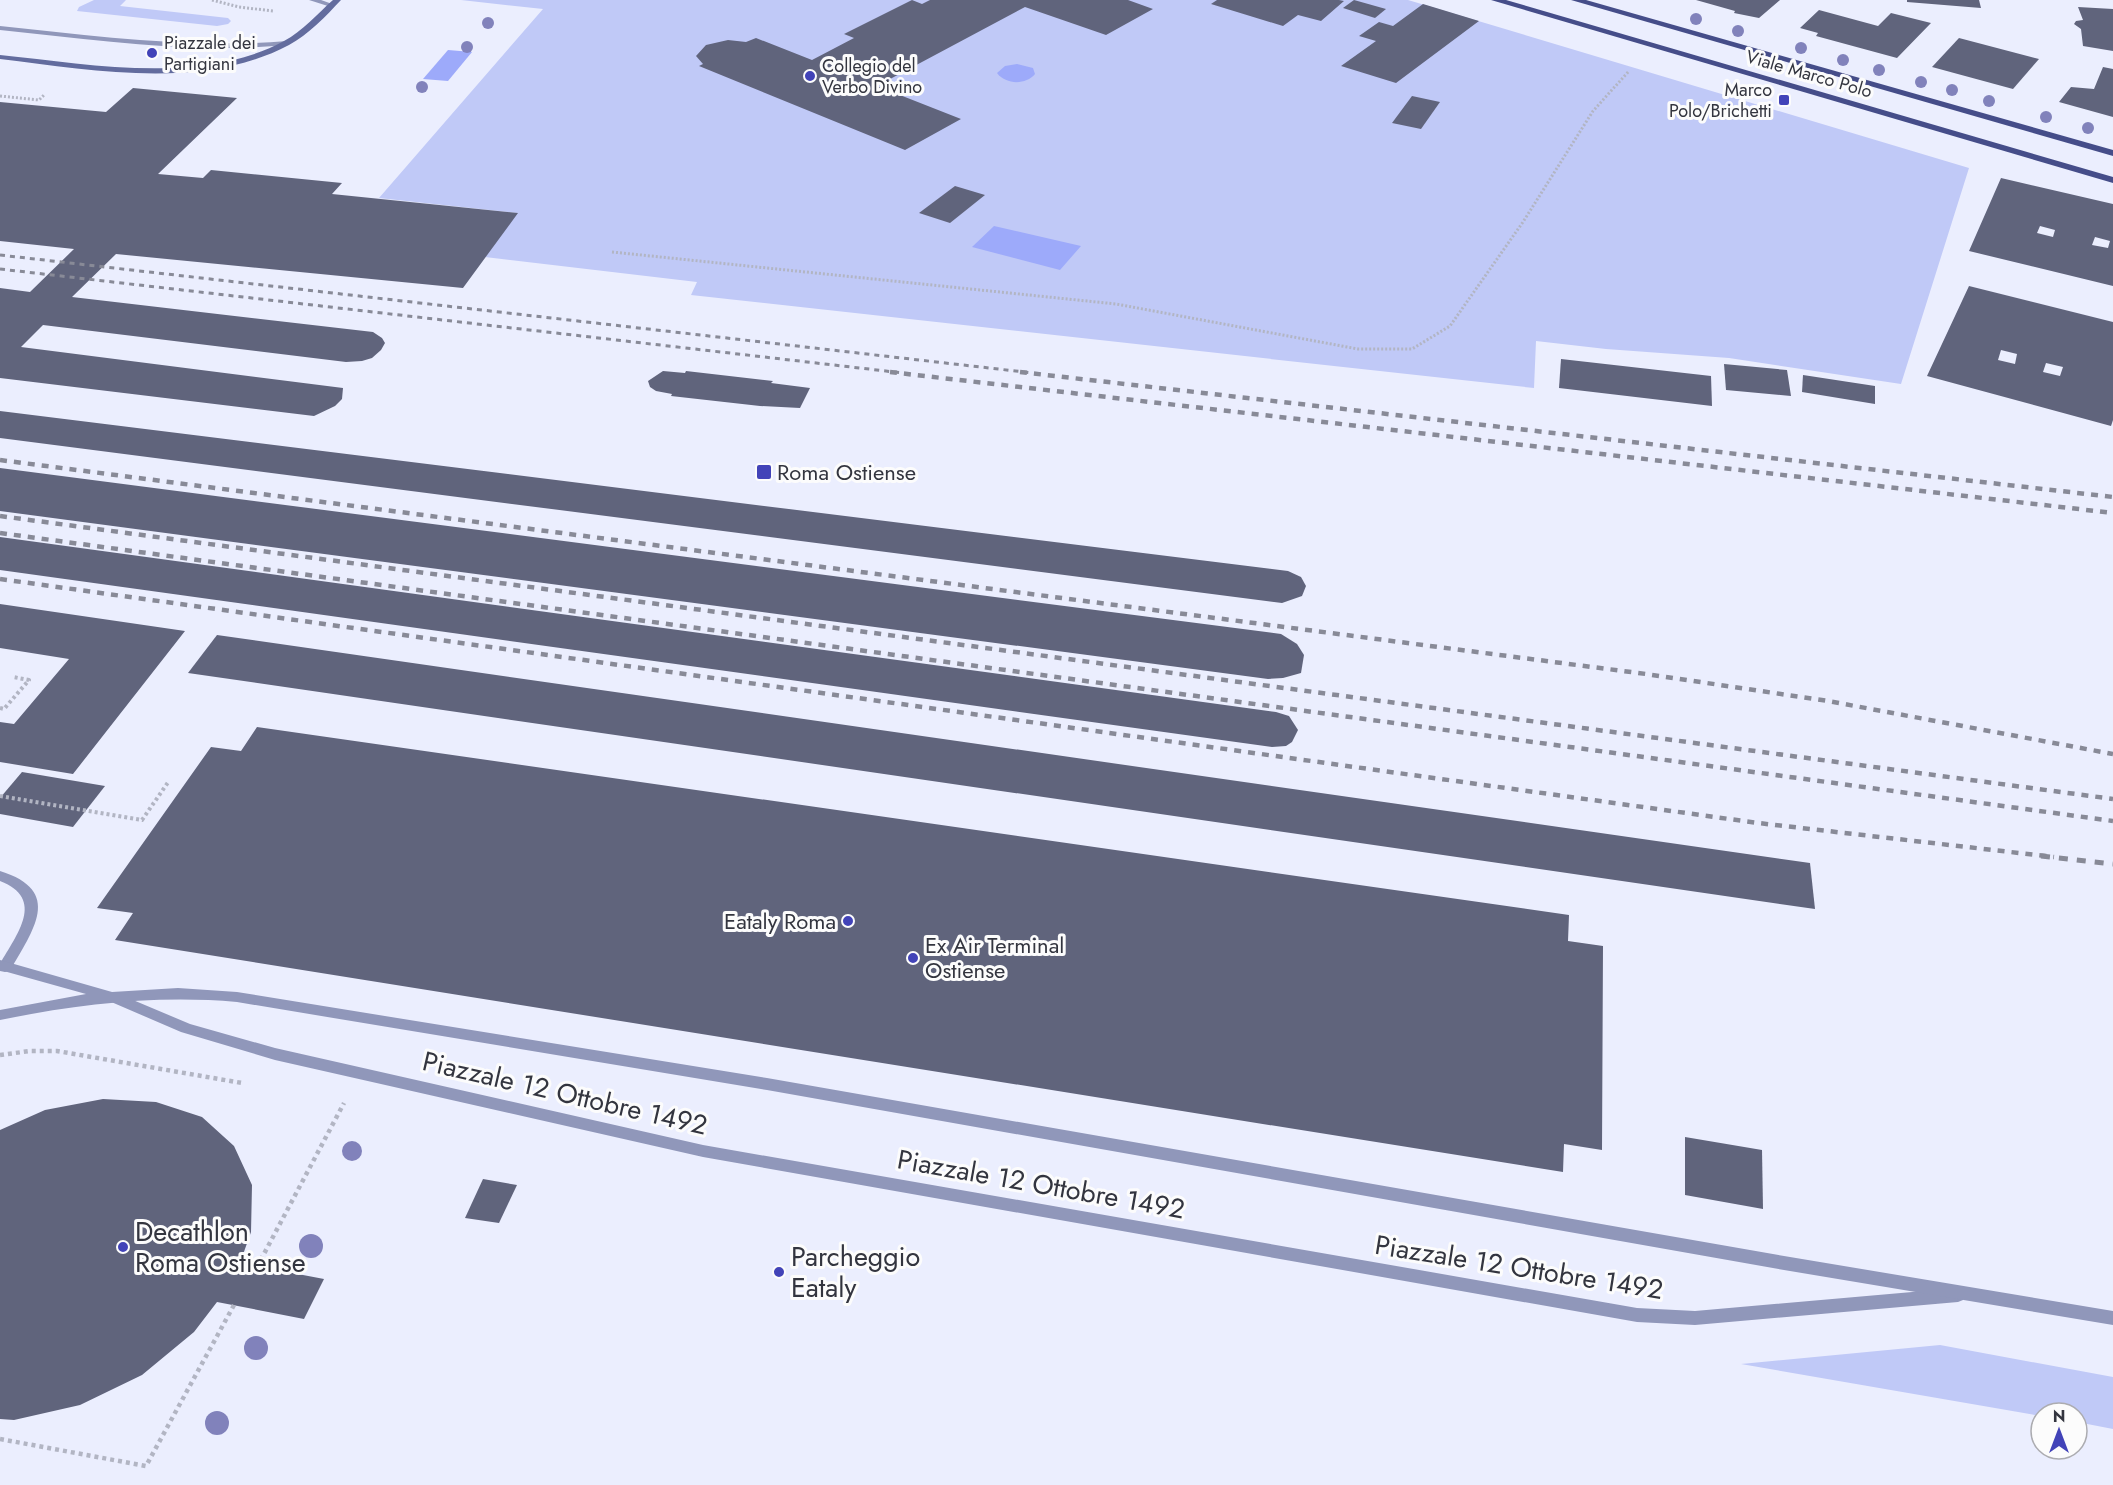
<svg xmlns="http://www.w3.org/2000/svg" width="2113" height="1485" font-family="Jost,sans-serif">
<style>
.green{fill:#c0c9f7}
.water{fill:#9daafa}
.building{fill:#60647c;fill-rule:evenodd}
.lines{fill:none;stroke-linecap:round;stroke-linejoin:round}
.path-far2{stroke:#b2b5c3;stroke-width:3;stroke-dasharray:2 2;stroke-linecap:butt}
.path-far1{stroke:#b2b5c3;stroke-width:4;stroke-dasharray:3 3;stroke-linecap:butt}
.path{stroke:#b2b5c3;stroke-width:4.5;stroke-dasharray:4 4;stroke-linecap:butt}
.lane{fill:#9097ba;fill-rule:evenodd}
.street{fill:#9097ba;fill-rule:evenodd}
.secondary{fill:#636c9e;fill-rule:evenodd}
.primary{fill:#454d89;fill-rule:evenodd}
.rail-far2{stroke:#888a97;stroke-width:3;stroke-dasharray:5 5;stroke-linecap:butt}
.rail-far1{stroke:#888a97;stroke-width:4.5;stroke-dasharray:7 7;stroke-linecap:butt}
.rail{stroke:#888a97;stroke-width:5;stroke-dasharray:9 9;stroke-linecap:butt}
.tree{fill:#8182bb}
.poi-dot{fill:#4243b8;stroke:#fcfcfc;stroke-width:2}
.labels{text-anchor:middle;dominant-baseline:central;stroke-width:6;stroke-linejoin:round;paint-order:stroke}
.far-poi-label{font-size:18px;fill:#33353f;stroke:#fcfcfc;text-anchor:start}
.far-street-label{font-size:18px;fill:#33353f;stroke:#fcfcfc}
.poi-label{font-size:22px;fill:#33353f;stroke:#fcfcfc;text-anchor:start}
.near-street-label{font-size:27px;fill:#33353f;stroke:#fcfcfc}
.near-poi-label{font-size:27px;fill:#33353f;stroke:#fcfcfc;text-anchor:start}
</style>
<rect width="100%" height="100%" fill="#ebeefe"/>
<!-- green -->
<g class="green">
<path d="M94,0h32l-6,6 108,12 3,3 -3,3 -11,2 -140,-15 2,-4z"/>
<path d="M461,0h947l561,168 -68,216 -172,-26 -123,-9 -70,-8 -2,47 -843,-93 6,-13 -212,-25 32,-44 -138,-15 164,-189z"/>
<path d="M1940,1345l173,32v52l-36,-7v-9h-36v3l-300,-52z"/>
</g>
<!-- water -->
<g class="water">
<path d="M448,50l24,2 -24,29 -25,-2z"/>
<path d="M1017,64l16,4 2,6c-9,11 -29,11 -38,-1l8,-7z"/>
<path d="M994,226l87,20 -21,24 -88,-23z"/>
</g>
<!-- building -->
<g class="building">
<path d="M912,0l10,4 8,-4h198l25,9 -47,26 -81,-28 -148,79 84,33 -56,31 -206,-84 4,-2 -7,-8 10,-11 22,-5 18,2 10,-4 56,22 42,-22 -10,-4z"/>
<path d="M1217,0h122l5,1 -23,20 -23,-6 -15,11 -72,-22z"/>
<path d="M1354,0l32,9 -11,9 -32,-10z"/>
<path d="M1696,0h84l-21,18 -25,-5 1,-2z"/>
<path d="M1907,0h72l2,8 -74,-6z"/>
<path d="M1423,4l56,17 -83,62 -55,-17 35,-25 -17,-5 20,-14 14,4z"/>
<path d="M2078,7l35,2v42l-30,-5 -2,-17 -7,-5 2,-3 7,-1z"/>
<path d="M1819,10l59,16 13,-13 40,10 -34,35 -81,-22 2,-3 -18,-5z"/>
<path d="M1959,38l80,21 -26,30 -81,-22z"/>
<path d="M2103,67l10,2v48l-54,-15 12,-15 23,2z"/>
<path d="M133,88l104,10 -79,76 45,4 8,-8 131,13 -10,11 186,19 -55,75 -347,-34 -44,43 301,35 9,6 3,5 -4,7 -9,8 -10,3 -16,1 -303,-37 -22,22 322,41 -1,11 -7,7 -21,10 -314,-38v-90l30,4 44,-43 -74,-8v-139l106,10z"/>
<path d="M1412,96l28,6 -19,27 -29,-6z"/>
<path d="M2001,178l112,26v82l-144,-35zM2040,226l15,4 -2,7 -16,-4zM2095,237l15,4 -2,7 -16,-3z"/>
<path d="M955,186l30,9 -35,28 -31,-10z"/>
<path d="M1969,286l144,36v98l-2,6 -184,-50zM2001,350l16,4 -2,10 -17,-4zM2046,363l17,4 -3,9 -17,-4z"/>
<path d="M1561,359l150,17 1,30 -153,-18z"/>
<path d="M1724,364l63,6 4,26 -65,-6z"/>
<path d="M663,371l22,2 1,-2 87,10 -2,2 39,5 -10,20 -40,-2 -89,-10 1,-2 -16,-3 -6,-4 -2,-6z"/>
<path d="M1803,375l72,11v18l-73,-12z"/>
<path d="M0,411l1288,160 13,6 5,9 -4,10 -20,7 -1282,-165z"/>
<path d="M0,468l1281,166 16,10 7,11 -3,18 -18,5 -15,1 -1268,-168z"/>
<path d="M0,537l1276,175 13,4 9,14 -6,12 -6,4 -14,1 -1272,-177z"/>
<path d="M0,604l185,27 -112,143 -73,-12v-40l14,2 55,-65 -69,-11z"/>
<path d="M217,635l1593,228 5,46 -1627,-236z"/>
<path d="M257,727l1312,188 -1,26 35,5 -1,204 -38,-6 -1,28 -1448,-232 18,-27 -36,-5 114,-161 30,4z"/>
<path d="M22,772l83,14 -32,41 -73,-13v-16z"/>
<path d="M103,1099l53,3 46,15 32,29 18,39 -1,47 -11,31 84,16 -20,40 -87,-17 -23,30 -52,43 -62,30 -66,15 -14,-1v-289l45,-20z"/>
<path d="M1685,1137l77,13 1,59 -78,-14z"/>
<path d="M483,1179l34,6 -18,38 -34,-5z"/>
</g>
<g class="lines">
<!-- path-far2 -->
<g class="path-far2">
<path d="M212,0l27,7 34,4"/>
<path d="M0,96l39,4 6,-6"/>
<path d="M612,252l504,52 242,45h54l38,-23 73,-104 70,-111 36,-40"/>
</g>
<!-- path-far1 -->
<g class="path-far1">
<path d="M0,708l4,1 25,-29 -16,-3"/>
<path d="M0,796l142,24 27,-39"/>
</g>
<!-- path -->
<g class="path">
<path d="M0,1055l30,-4h27l185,32"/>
<path d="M257,1267l87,-164"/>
<path d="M0,1439l146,27 88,-161"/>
</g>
<!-- lane -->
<g class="lane">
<path d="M309,0h12l14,5 -4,2z"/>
<path d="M0,26c96,10 190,23 287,15l4,2 -4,2c-97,9 -191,-5 -287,-15z"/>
<path d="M0,871c64,20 33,59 10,100l-5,1 -5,-1v-7c17,-30 46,-65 0,-83z"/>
<path d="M114,992l76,32 85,24 428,97 934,163 58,3 263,-23 5,2 3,5 -3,5 -5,2 -263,23 -58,-3 -934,-165 -428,-97 -94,-28 -72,-31 -2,-4 2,-4z"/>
</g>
<!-- street -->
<path class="street" d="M0,960l112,32 66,-4 59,4 530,86 1023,179 323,54v14l-323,-54 -1023,-181 -530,-88c-81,-7 -158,2 -237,18v-10l86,-16 -86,-24z"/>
<!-- secondary -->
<path class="secondary" d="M333,0h8c-15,16 -33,35 -52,45 -87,46 -196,25 -289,14v-4c89,9 201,31 284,-14 19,-10 33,-27 49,-41z"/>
<!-- primary -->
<g class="primary">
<path d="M1491,0h15l607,177v6z"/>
<path d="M1571,0h15l527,150v6z"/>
</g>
<!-- rail-far2 -->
<g class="rail-far2">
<path d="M0,255l1033,118"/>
<path d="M0,269l903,104"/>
</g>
<!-- rail-far1 -->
<g class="rail-far1">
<path d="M890,372l1223,141"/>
<path d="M1020,372l1093,125"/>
<path d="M0,460l1646,214 182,27 285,53"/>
<path d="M0,516l2113,283"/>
<path d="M0,533l2113,288"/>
<path d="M0,579l1758,244 296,34"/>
</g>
<!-- rail -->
<path class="rail" d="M2041,856l72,8"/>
</g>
<!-- trees -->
<g class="tree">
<circle cx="1696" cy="19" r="6"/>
<circle cx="488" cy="23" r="6"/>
<circle cx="1738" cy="31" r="6"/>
<circle cx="467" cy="47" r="6"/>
<circle cx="1801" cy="48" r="6"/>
<circle cx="1843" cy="60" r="6"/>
<circle cx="1879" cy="70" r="6"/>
<circle cx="1921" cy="82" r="6"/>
<circle cx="422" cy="87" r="6"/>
<circle cx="1952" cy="90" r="6"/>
<circle cx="1989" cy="101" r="6"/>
<circle cx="2046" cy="117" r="6"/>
<circle cx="2088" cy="128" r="6"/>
<circle cx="352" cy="1151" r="10"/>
<circle cx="311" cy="1246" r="12"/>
<circle cx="256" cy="1348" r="12"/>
<circle cx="217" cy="1423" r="12"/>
</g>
<!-- markers -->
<g class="poi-dot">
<circle cx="152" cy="53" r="6"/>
<circle cx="810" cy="76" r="6"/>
<rect x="1778" y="94" width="12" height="12" rx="3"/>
<rect x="756" y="464" width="16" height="16" rx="3"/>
<circle cx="848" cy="921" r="6"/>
<circle cx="913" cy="958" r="6"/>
<circle cx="123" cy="1247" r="6"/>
<circle cx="779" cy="1272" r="6"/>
</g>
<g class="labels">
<!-- far-poi labels -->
<g class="far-poi-label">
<text x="164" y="43">Piazzale dei<tspan x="164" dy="21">Partigiani</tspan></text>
<text x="822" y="66">Collegio del<tspan x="822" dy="21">Verbo Divino</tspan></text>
<text x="1772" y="90" text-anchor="end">Marco<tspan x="1772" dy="21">Polo/Brichetti</tspan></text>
</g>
<!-- far-street labels -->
<g class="far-street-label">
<text transform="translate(1809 74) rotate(16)">Viale Marco Polo</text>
</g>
<!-- poi labels -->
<g class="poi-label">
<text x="777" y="472">Roma Ostiense</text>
<text x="836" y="921" text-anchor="end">Eataly Roma</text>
<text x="925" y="945">Ex Air Terminal<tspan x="925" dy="25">Ostiense</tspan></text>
</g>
<!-- near-street labels -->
<g class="near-street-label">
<text transform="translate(565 1093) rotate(13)">Piazzale 12 Ottobre 1492</text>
<text transform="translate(1041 1184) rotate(10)">Piazzale 12 Ottobre 1492</text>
<text transform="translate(1519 1267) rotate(9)">Piazzale 12 Ottobre 1492</text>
</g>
<!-- near-poi labels -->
<g class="near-poi-label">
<text x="135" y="1231">Decathlon<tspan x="135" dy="31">Roma Ostiense</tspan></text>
<text x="791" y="1256">Parcheggio<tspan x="791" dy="31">Eataly</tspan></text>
</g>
</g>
<!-- north arrow -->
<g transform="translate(2059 1431)"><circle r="28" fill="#fcfcfc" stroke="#acacb0" stroke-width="1.5"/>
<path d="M0-4.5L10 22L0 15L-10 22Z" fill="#4243b8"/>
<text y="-9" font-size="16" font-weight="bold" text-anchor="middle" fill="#33353f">N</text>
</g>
</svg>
